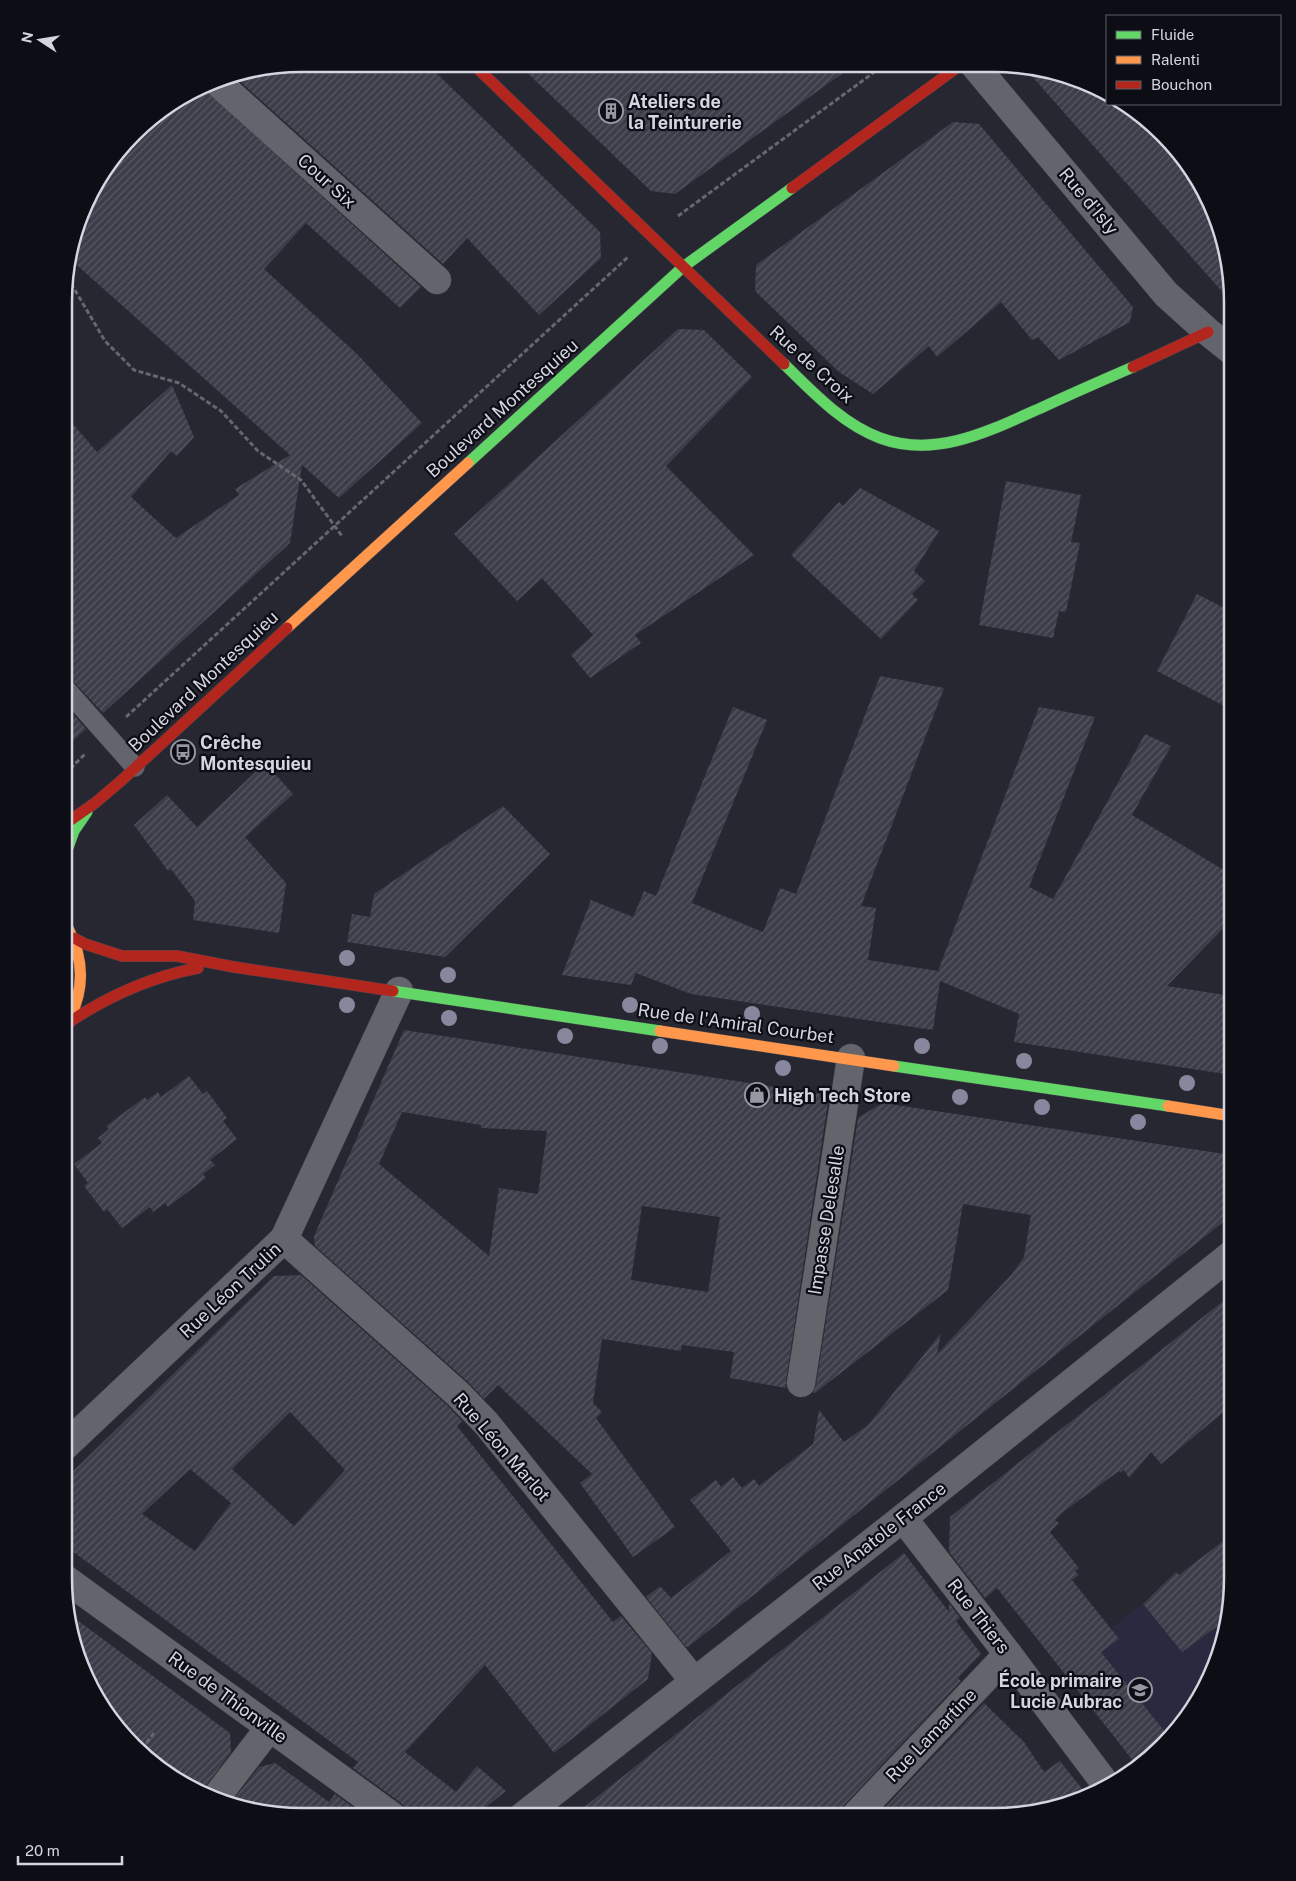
<svg xmlns="http://www.w3.org/2000/svg" width="1296" height="1881" font-family="'Public Sans',sans-serif">
<style>
.built{fill:#29293f}
.building{fill:url(#building-hatch);fill-rule:evenodd}
.lines{fill:none;stroke-linecap:round;stroke-linejoin:round}
.lane-casing{stroke:#44444d;stroke-width:20}
.street-casing{stroke:#44444d;stroke-width:29}
.fast-casing{stroke:#44444d;stroke-width:12}
.slow-casing{stroke:#44444d;stroke-width:12}
.jam-casing{stroke:#44444d;stroke-width:12}
.path{stroke:#66666d;stroke-width:3;stroke-dasharray:5 2.5;stroke-linecap:butt}
.lane{stroke:#64656c;stroke-width:19}
.street{stroke:#64656c;stroke-width:28}
.fast{stroke:#63d668;stroke-width:11}
.slow{stroke:#ff974d;stroke-width:11}
.jam{stroke:#b3261e;stroke-width:11}
.tree{fill:#87889d}
.labels{text-anchor:middle;dominant-baseline:central;stroke-width:4.5;stroke-linejoin:round;paint-order:stroke}
.poi-label{font-size:18px;font-weight:bold;fill:#d4d5e1;stroke:#0d0e15;text-anchor:start}
.street-label{font-size:18px;fill:#d4d5e1;stroke:#0d0e15}
.rim{fill:none;stroke:#d4d5e1;stroke-width:2.5}
</style>
<defs>
<pattern id="building-hatch" width="6" height="6" patternUnits="userSpaceOnUse" patternTransform="scale(1.25)"><rect width="6" height="6" fill="#3d3d4a"/><path d="M-1 1l2-2M0 6l6-6M5 7l2-2" fill="none" stroke="#585864"/></pattern>
</defs>
<rect width="100%" height="100%" fill="#272731"/>
<!-- built -->
<path class="built" d="M1148,1599l81,10 -10,46 -27,56 -41,47 -13,9 -78,-99z"/>
<!-- building -->
<g class="building">
<path d="M303,64h124l173,168 1,26 -62,57 -72,-77 -24,26 -210,-189z"/>
<path d="M518,64l168,1h168l-179,129 -24,-3z"/>
<path d="M1023,66l61,16 23,13v9h16l16,9 69,84 24,106z"/>
<path d="M204,89l217,198 -21,21 -94,-85 -42,46 92,84 66,70 -83,75 -37,-33 -12,78 -187,170 -30,-32 -8,-4 1,-261 31,36 75,-67 22,52 -17,19 -6,-5 -40,46 45,41 63,-43 -4,-6 55,-34 -220,-196 26,-76 49,-60z"/>
<path d="M953,122l26,2 154,183 -3,15 -71,38 -21,-23 -6,3 -31,-38 -64,55 -8,-11 -56,48 -34,-22 -84,-81 1,-26z"/>
<path d="M678,329l26,1 48,47 -86,89 88,89 -119,80 6,8 -51,35 -19,-23 22,-20 -51,-57 -25,23 -63,-67z"/>
<path d="M1006,481l75,14 -10,47 9,1 -14,69 -7,-1 -6,27 -74,-13z"/>
<path d="M860,488l79,43 -25,40 11,10 -13,13 6,6 -37,39 -90,-84 48,-53 4,4z"/>
<path d="M1197,594l35,18v98l-75,-39z"/>
<path d="M880,676l64,12 -83,218 15,2 -8,52 70,11 101,-264 56,10 -66,170 24,12 92,-165 26,12 -39,69 100,60v44l-65,67 65,10v79l-218,-33 5,-28 -79,-33 -7,49 -242,-36 -55,-21 -5,12 -69,-10 29,-75 42,17 11,-26 12,5 77,-189 34,13 -75,183 71,29 17,-44 16,6z"/>
<path d="M65,705l21,24 -21,19z"/>
<path d="M265,763l28,31 -48,43 41,46 -7,50 -86,-13 2,-19 -24,-32 -3,2 -34,-46 33,-30 30,32z"/>
<path d="M503,806l47,48 -105,103 -98,-15 5,-28 18,3 4,-23z"/>
<path d="M404,1030l417,64 7,8 -42,279v7l-56,-10 4,-26 -52,-7 -1,6 -79,-12 -9,64 9,9 -6,6 79,109 -42,30 -53,-74 12,-9 -94,-89 -14,14 -16,-17 -153,-136 -1,-10zM402,1112l79,13v3l66,3 -9,63 -39,-6 -10,68 -110,-92zM642,1206l78,11 -12,75 -77,-12z"/>
<path d="M189,1076l14,18 4,-3 20,27 -4,3 14,18 -27,21 5,5 -12,9 3,4 -38,29 -3,-4 -12,9 -3,-5 -28,21 -15,-19 -3,3 -20,-26 4,-3 -14,-19 28,-21 -4,-5 11,-9 -3,-3 39,-29 2,3 11,-8 3,5z"/>
<path d="M882,1103l350,52v60l-544,432h-2l-40,-50 14,-11 11,12 60,-47 -41,-51 26,-20 5,7 12,-10 9,11 12,-9 5,7 54,-42 6,-34 25,32 24,-17 73,-92 -4,21 75,-80 12,-17 7,-42 -68,-11 -15,86 -133,103h-2l3,-8 42,-267z"/>
<path d="M301,1275l146,130 15,16 -5,5 156,196 8,-6 31,37 -4,26 -94,74 -69,-88 -80,87 51,40 21,-26 29,25 -28,22 3,3h-74l-1,-7 -5,-6 -48,-35 5,-6 -294,-217v-65l210,-204zM290,1412l55,58 -51,56 -62,-57zM190,1469l41,34 -36,48 -53,-37z"/>
<path d="M1232,1294v111l-71,59 -10,-12 -22,26 -5,-8 -4,3 -1,-2 -56,41 -8,8 4,3 -9,9 29,36 -4,3 4,4 -7,5 47,59 -18,13 68,85 -18,21 -13,9 -141,-179 -12,10 -36,-46 1,-35z"/>
<path d="M1232,1534v60l-5,25 -45,33 -39,-48 33,-32 3,3z"/>
<path d="M904,1553l45,59v-9l11,15 -4,3 25,33 -23,24 3,3 -118,125 -4,11 -266,-1z"/>
<path d="M73,1617l157,116 1,19 -30,41 -44,-25 -69,-84z"/>
<path d="M984,1703l40,39 20,30 16,-11 27,34 -93,22h-118z"/>
<path d="M275,1763l54,39 6,-8 30,22 -93,-1 -42,-11 29,-37z"/>
</g>
<g class="lines">
<defs>
<path id="lane" d="M65,688l70,79"/>
<g id="street">
<path d="M975,66l191,228 42,38 24,19"/>
<path d="M217,82l220,198"/>
<path d="M284,1239l174,155 28,29 208,258"/>
<path d="M801,1383l50,-325"/>
<path d="M64,1447l220,-208 115,-248"/>
<path d="M903,1518l105,136 100,133"/>
<path d="M64,1578l328,238"/>
<path d="M214,1800l56,-73"/>
<path d="M523,1816l380,-298 329,-264"/>
<path d="M854,1817l154,-163"/>
</g>
<g id="fast">
<path d="M784,364c28,27 58,60 96,74 57,21 111,-8 163,-31 30,-14 60,-27 90,-40"/>
<path d="M468,463l215,-196 109,-79"/>
<path d="M65,856l9,-25 13,-19"/>
<path d="M393,991l267,40"/>
<path d="M894,1066l274,40"/>
</g>
<g id="slow">
<path d="M287,628l181,-165"/>
<path d="M65,1026c20,-32 20,-65 3,-98"/>
<path d="M660,1031l234,35"/>
<path d="M1168,1106l64,10"/>
</g>
<g id="jam">
<path d="M473,64l311,300"/>
<path d="M792,188l167,-122"/>
<path d="M1133,367l75,-35"/>
<path d="M65,824l30,-21 27,-23 165,-152"/>
<path d="M74,938l11,6 37,12h55l57,11 159,24"/>
<path d="M68,1023c40,-27 82,-46 130,-55"/>
</g>
</defs>
<!-- lane casing -->
<use href="#lane" class="lane-casing"/>
<!-- street casing -->
<use href="#street" class="street-casing"/>
<!-- fast casing -->
<use href="#fast" class="fast-casing"/>
<!-- slow casing -->
<use href="#slow" class="slow-casing"/>
<!-- jam casing -->
<use href="#jam" class="jam-casing"/>
<!-- path -->
<g class="path">
<path d="M678,216l206,-151"/>
<path d="M66,278l6,7 33,56 29,29 45,13 42,28 37,40 43,29 41,56"/>
<path d="M126,717l502,-460"/>
<path d="M65,774l21,-21"/>
<path d="M142,1749l12,-16"/>
</g>
<!-- lane -->
<use href="#lane" class="lane"/>
<!-- street -->
<use href="#street" class="street"/>
<!-- fast -->
<use href="#fast" class="fast"/>
<!-- slow -->
<use href="#slow" class="slow"/>
<!-- jam -->
<use href="#jam" class="jam"/>
</g>
<!-- trees -->
<g class="tree">
<circle cx="347" cy="958" r="8"/>
<circle cx="448" cy="975" r="8"/>
<circle cx="347" cy="1005" r="8"/>
<circle cx="630" cy="1005" r="8"/>
<circle cx="752" cy="1014" r="8"/>
<circle cx="449" cy="1018" r="8"/>
<circle cx="565" cy="1036" r="8"/>
<circle cx="660" cy="1046" r="8"/>
<circle cx="922" cy="1046" r="8"/>
<circle cx="1024" cy="1061" r="8"/>
<circle cx="783" cy="1068" r="8"/>
<circle cx="1187" cy="1083" r="8"/>
<circle cx="960" cy="1097" r="8"/>
<circle cx="1042" cy="1107" r="8"/>
<circle cx="1138" cy="1122" r="8"/>
</g>
<!-- icons -->
<defs>
<symbol id="building-ring" viewBox="-11 -11 22 22"><circle r="9.5" fill="#0d0e15" stroke="#9798a3" stroke-width="1.5"/><path d="M-4-6H4V6H1V3H-1V6H-4ZM-2.5-4.3h1.7v1.8h-1.7ZM.8-4.3h1.7v1.8H.8ZM-2.5-1h1.7V.8h-1.7ZM.8-1h1.7V.8H.8Z" fill="#9798a3"/></symbol>
<symbol id="bus-ring" viewBox="-11 -11 22 22"><circle r="9.5" fill="#0d0e15" stroke="#9798a3" stroke-width="1.5"/><path d="M-5-6H5V4H4V6H2V4H-2V6H-4V4H-5ZM-3.5-4V0h7V-4ZM-3.5 1.2v1.5H-2V1.2ZM2 1.2v1.5H3.5V1.2Z" fill="#9798a3"/></symbol>
<symbol id="shop-ring" viewBox="-11 -11 22 22"><circle r="9.5" fill="#0d0e15" stroke="#9798a3" stroke-width="1.5"/><path d="M-5-2.5h2.3a2.7 3.5 0 0 1 5.4 0H5L5.5 6h-11ZM-1.5-2.5h3a1.5 2.3 0 0 0-3 0Z" fill="#9798a3"/></symbol>
<symbol id="school-ring" viewBox="-11 -11 22 22"><circle r="9.5" fill="#0d0e15" stroke="#9798a3" stroke-width="1.5"/><path d="M0-5L7-2L0 1L-7-2ZM-4 1L0 2.5L4 1V4Q0 6-4 4Z" fill="#9798a3"/></symbol>
</defs>
<g fill-rule="evenodd">
<use href="#building-ring" x="597" y="97" width="28" height="28"/>
<use href="#bus-ring" x="169" y="738" width="28" height="28"/>
<use href="#shop-ring" x="743" y="1081" width="28" height="28"/>
<use href="#school-ring" x="1126" y="1676" width="28" height="28"/>
</g>
<g class="labels">
<!-- poi labels -->
<g class="poi-label">
<text x="628" y="101">Ateliers de<tspan x="628" dy="21">la Teinturerie</tspan></text>
<text x="200" y="742">Crêche<tspan x="200" dy="21">Montesquieu</tspan></text>
<text x="774" y="1095">High Tech Store</text>
<text x="1122" y="1680" text-anchor="end">École primaire<tspan x="1122" dy="21">Lucie Aubrac</tspan></text>
</g>
<!-- street labels -->
<g class="street-label">
<text transform="translate(327 181) rotate(42)">Cour Six</text>
<text transform="translate(1089 201) rotate(50)">Rue d'Isly</text>
<text transform="translate(812 364) rotate(42)">Rue de Croix</text>
<text transform="translate(502 408) rotate(-42)">Boulevard Montesquieu</text>
<text transform="translate(203 681) rotate(-43)">Boulevard Montesquieu</text>
<text transform="translate(736 1023) rotate(8)">Rue de l'Amiral Courbet</text>
<text transform="translate(826 1220) rotate(-81)">Impasse Delesalle</text>
<text transform="translate(230 1290) rotate(-43)">Rue Léon Trulin</text>
<text transform="translate(502 1447) rotate(49)">Rue Léon Marlot</text>
<text transform="translate(879 1536) rotate(-38)">Rue Anatole France</text>
<text transform="translate(979 1616) rotate(52)">Rue Thiers</text>
<text transform="translate(228 1697) rotate(36)">Rue de Thionville</text>
<text transform="translate(931 1735) rotate(-46)">Rue Lamartine</text>
</g>
</g>
<!-- crop -->
<path d="M0 0H1296V1881H0ZM302 72H994A230 230 0 0 1 1224 302V1578A230 230 0 0 1 994 1808H302A230 230 0 0 1 72 1578V302A230 230 0 0 1 302 72Z" fill="#0d0e15" fill-rule="evenodd"/>
<path class="rim" d="M302 72H994A230 230 0 0 1 1224 302V1578A230 230 0 0 1 994 1808H302A230 230 0 0 1 72 1578V302A230 230 0 0 1 302 72Z"/>
<!-- legend -->
<rect x="1106" y="15" width="175" height="90" fill="#0d0e15" stroke="#5d5e67"/>
<rect x="1116" y="31" width="25" height="8" fill="#63d668" stroke="#5d5e67"/>
<text x="1151" y="40" font-size="15" fill="#d4d5e1">Fluide</text>
<rect x="1116" y="56" width="25" height="8" fill="#ff974d" stroke="#5d5e67"/>
<text x="1151" y="65" font-size="15" fill="#d4d5e1">Ralenti</text>
<rect x="1116" y="81" width="25" height="8" fill="#b3261e" stroke="#5d5e67"/>
<text x="1151" y="90" font-size="15" fill="#d4d5e1">Bouchon</text>
<!-- north arrow -->
<g transform="translate(40 40) rotate(282)" stroke="#0d0e15" stroke-width="4" paint-order="stroke">
<path d="M0-4L9 19L0 12L-9 19Z" fill="#d4d5e1"/>
<text y="-8" font-size="14" font-weight="bold" text-anchor="middle" fill="#d4d5e1">N</text>
</g>
<!-- scale -->
<path d="M18 1856v8h104v-8" fill="none" stroke="#d4d5e1" stroke-width="2.5"/>
<text x="25" y="1856" font-size="15" fill="#d4d5e1" stroke="#0d0e15" stroke-width="4" paint-order="stroke">20 m</text>
</svg>
